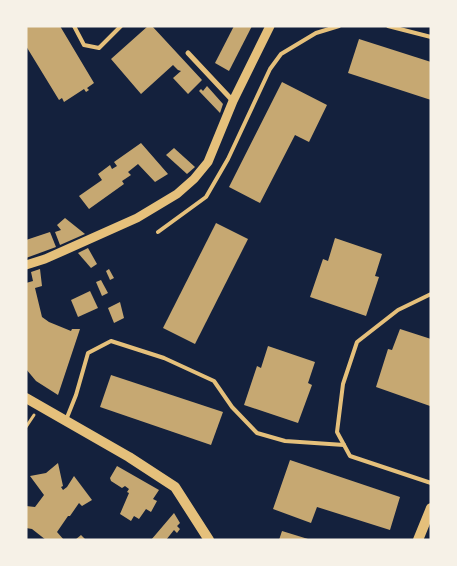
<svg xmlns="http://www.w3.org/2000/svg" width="457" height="566" font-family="Jost,sans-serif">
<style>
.building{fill:#c6a872}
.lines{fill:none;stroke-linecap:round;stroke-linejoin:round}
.path{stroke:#e5c07b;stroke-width:3}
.service{stroke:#e5c07b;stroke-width:4}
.minor{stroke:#e5c07b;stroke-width:5}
.tertiary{stroke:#e5c07b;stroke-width:9}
.secondary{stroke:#e5c07b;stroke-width:10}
</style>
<rect width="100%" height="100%" fill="#14213d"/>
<!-- building -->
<g class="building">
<path d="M26,26h34l34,57 -7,5 2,2 -3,2 -2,-3 -20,13 -2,-4 -3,2 -33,-54z"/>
<path d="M148,26h4l50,54 -14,14 -15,-16 8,-7 -3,-1 -5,-5 -32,29 -30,-35z"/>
<path d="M234,26h18l-23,45 -14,-8z"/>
<path d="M359,39l72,23v38l-83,-27z"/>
<path d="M282,82l45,23 -18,37 -14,-7 -35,68 -31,-16z"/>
<path d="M207,86l16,18 -3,9 -21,-22 2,-2 2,2z"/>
<path d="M141,143l27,31 -13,8 -17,-18 -10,8 3,3 -9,6 2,3 -35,25 -10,-13 23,-16 -4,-6 12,-9 2,4 5,-3 -3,-4z"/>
<path d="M174,148l21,19 -8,7 -21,-19z"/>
<path d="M65,218l20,16 -25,11 -5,-13 6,-2 -4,-5z"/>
<path d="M216,223l32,16 -53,105 -32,-16z"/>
<path d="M50,232l6,15 -30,11v-18z"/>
<path d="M335,238l47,16 -7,22 4,1 -13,39 -56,-19 13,-38 5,2z"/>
<path d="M88,248l9,16 -6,4 -13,-15z"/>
<path d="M40,269l2,17 -7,2 7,29 7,5 22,9 1,-2h8l-22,66 -22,-14 -10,-12v-86l7,-2 -2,-9z"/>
<path d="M109,269l5,9 -4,2 -4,-9z"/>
<path d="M101,280l7,13 -6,3 -6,-14z"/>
<path d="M90,291l8,17 -20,9 -7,-17z"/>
<path d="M120,302l4,16 -10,5 -6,-15z"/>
<path d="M400,329l31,10 -1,67 -54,-19 12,-38 4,1z"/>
<path d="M268,346l47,16 -7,21 4,2 -14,38 -54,-18 13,-39 4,2z"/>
<path d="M111,375l112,37 -12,33 -111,-38z"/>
<path d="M290,460l110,37 -10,33 -73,-23 -6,16 -38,-14z"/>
<path d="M58,463l5,23 -2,1 2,3 4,-3 7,-11 18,24 -10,6 -3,-3 -9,13h-2l-11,16 7,8h-18l-14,-11 -6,-1v-22l9,1 9,-12 -14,-19 16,-3z"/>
<path d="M117,466l42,24 -6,9 4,2 -6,11 -5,-3 -7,10 -5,-3 -3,5 -11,-7 9,-21 -2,-1 2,-3 -4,-3 -3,2 -11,-7 -1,-3z"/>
<path d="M174,513l6,10 -3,3 3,3 -3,4 -3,-3 -8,10h-15z"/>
<path d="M282,531l26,8v1h-29z"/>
<path d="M81,535l5,5h-11z"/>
</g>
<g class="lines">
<!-- path -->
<path class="path" d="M26,427l8,-12"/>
<!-- service -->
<g class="service">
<path d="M74,26l10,19 15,3 22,-22"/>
<path d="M388,26l43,11"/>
<path d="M158,232l48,-35 22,-38 42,-90 11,-15 35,-21 23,-7"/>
<path d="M431,294l-33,16 -41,32 -14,42 -6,48 13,24 81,27"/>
<path d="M66,420l10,-25 12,-42 23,-12 53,17 50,23 18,26 25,26 28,8 59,4"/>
</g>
<!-- minor -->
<path class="minor" d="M188,53l45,48"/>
<!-- tertiary -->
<path class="tertiary" d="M26,265l19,-6 92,-41 40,-24 17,-15 14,-17 25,-61 37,-75"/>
<!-- secondary -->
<g class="secondary">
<path d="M26,398l103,59 46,30 34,53"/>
<path d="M418,540l13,-32"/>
</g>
</g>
<!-- border -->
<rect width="457" height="566" fill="none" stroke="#f6f1e7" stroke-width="55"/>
</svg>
